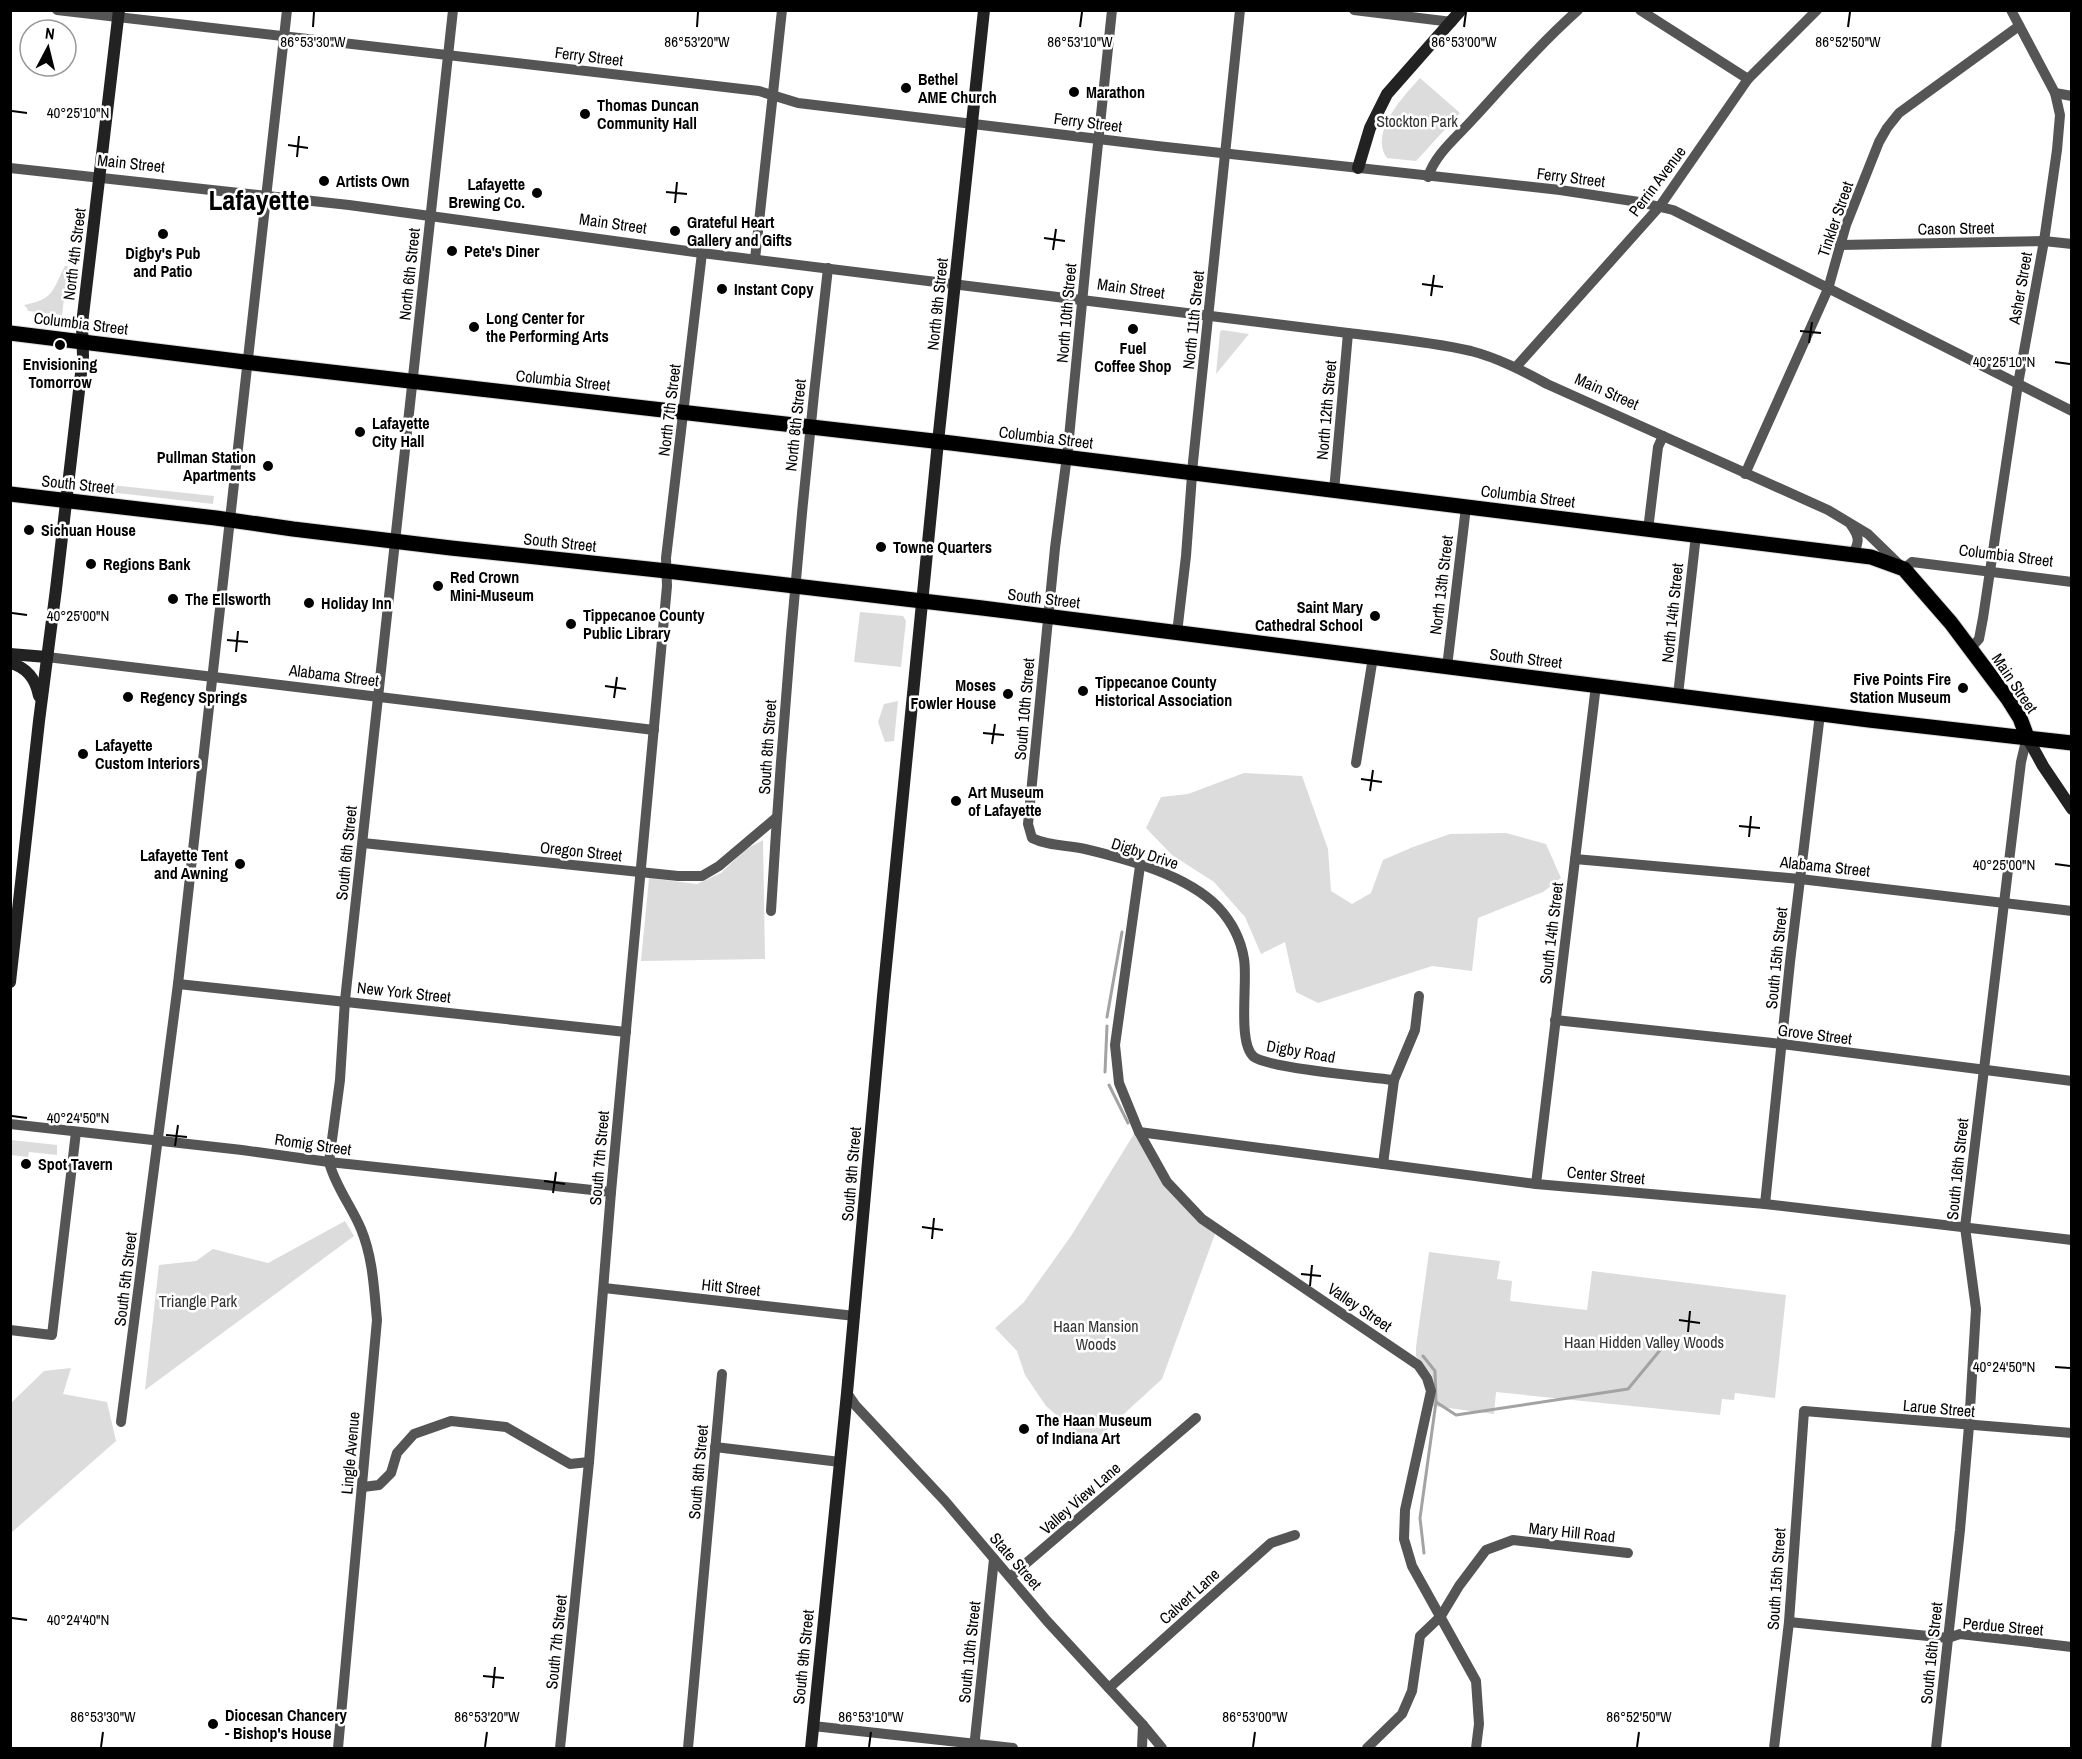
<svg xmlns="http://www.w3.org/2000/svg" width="2082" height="1759" font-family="'Archivo Narrow',sans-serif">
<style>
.green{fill:#dcdcdc}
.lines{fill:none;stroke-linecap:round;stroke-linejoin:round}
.stream{stroke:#a3a3a3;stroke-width:3}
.primary-casing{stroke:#dbdbdb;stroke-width:17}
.street{stroke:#555;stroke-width:10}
.secondary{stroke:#222;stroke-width:12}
.primary{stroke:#000;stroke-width:15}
.ticks{fill:none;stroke:#000;stroke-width:2}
.poi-dot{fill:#000;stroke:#fff;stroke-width:2}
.labels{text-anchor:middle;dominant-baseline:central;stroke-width:5;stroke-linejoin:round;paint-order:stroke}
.street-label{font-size:16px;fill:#000;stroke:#fff}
.poi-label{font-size:16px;font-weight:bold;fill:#000;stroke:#fff;text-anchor:start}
.park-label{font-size:16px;fill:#333;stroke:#fff}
.town-label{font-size:28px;font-weight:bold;fill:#000;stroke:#fff}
.ticks-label{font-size:15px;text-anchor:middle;fill:#000;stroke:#fff;stroke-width:5;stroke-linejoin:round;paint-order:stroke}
</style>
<rect width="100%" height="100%" fill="#fff"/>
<!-- green -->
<g class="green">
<path d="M1420,78l40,35 -44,48 -29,-3c-18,-26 17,-62 33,-80z"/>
<path d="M65,266h3l-6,49 -34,-4 -1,-3 -3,-3c31,-6 28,-15 41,-39z"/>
<path d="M1222,330l27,4 -33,40 4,-42z"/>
<path d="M83,482l131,14 -1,8 -130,-15z"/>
<path d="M860,612l43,4 3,5 -5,46 -47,-5z"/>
<path d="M898,701l-4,40 -9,1 -7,-20 6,-18z"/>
<path d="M1244,773l58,3 26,73 3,42 21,13 19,-11 12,-33 30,-13 37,-13 56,-1 40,11 15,34 -18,14 -65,26 -6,53 -40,-5 -114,37 -22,-11 -11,-50 -24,12 -16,-37 -31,-35 -42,-27 -26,-27 15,-31 27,-3z"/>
<path d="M763,840l2,119 -124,2 8,-83 48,6 24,-11 25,-24z"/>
<path d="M1134,1134l31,53 34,36 16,11 -53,145 -72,66 -44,-39 -21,-31 -8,-24 -22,-23 29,-26 47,-66z"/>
<path d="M11,1140l46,5v10l-28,-3 -1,5 -17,-2z"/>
<path d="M345,1221l9,15 -209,154 14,-125 37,-4 17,-12 55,14z"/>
<path d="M1429,1252l71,9 -3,18 15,2 -2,20 77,9 5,-39 194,24 -11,103 -40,-5 -1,7 -12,-1 -2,16 -224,-23 -2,22 -61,-8 -1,-31 -16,-19v-9z"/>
<path d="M71,1368l-8,26 44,8 9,39 -105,92v-130l33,-32z"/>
</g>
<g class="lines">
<!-- stream -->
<g class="stream">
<path d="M1107,1017l15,-85"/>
<path d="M1105,1072l2,-46"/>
<path d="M1109,1085l19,38"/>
<path d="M1423,1356l12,15 1,31 20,13 172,-26 38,-46"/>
<path d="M1424,1553l-4,-35 16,-116"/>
</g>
<defs>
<g id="primary">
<path d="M10,333l251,31 690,79 920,114 33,12 47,54 57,76 12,19 7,19"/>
<path d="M10,494l206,24 77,11 158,19 216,23 315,37 887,112 203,23"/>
</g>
</defs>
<!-- primary casing -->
<use href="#primary" class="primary-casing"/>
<!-- street -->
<g class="street">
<path d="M57,10l702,81 39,12 359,43 403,44 79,12 34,8 399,201"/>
<path d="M1112,10l-22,210 -22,228 -13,100 -27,276 4,14c16,8 35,7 53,11 42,10 102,26 133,58 13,14 23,33 26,52 4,22 -7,85 10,98 15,11 115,20 140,23"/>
<path d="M1354,10l98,12"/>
<path d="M1640,10l108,69"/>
<path d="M2055,93l17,3"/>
<path d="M10,168l339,37 353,48 646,80c41,5 83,9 123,18 27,7 52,20 76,33l281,126 40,24 36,35 8,-7 160,20"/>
<path d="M1428,177c7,-23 29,-40 45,-58 34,-37 67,-75 105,-109"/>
<path d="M1840,245l204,-4 28,3"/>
<path d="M755,259l27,-249"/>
<path d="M1516,367l144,-161 88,-127 69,-69"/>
<path d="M1745,474l83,-185 18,-64 33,-83 8,-14 12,-15 120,-87"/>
<path d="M1334,491l14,-158"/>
<path d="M1851,525c8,11 9,17 2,28"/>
<path d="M1648,530l10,-83 5,-11"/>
<path d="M1177,633l9,-77 7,-94 47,-452"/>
<path d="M1970,649l9,-10 4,-21 35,-234 26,-143 13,-91 3,-35 -5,-22 -44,-83"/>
<path d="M47,657l607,73"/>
<path d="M1447,667l19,-160"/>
<path d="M1678,695l18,-160"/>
<path d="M1356,763l17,-106"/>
<path d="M363,843l315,33h24l17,-10 58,-49"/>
<path d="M1575,859l225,20 272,32"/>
<path d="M1140,866l-25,179 4,38 20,49 28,50 35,37 216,146 9,13 4,13 -26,119 -1,29 8,27 64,115 3,43 -3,24"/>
<path d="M771,911c13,-215 32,-429 57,-643"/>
<path d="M178,984l448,48"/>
<path d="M1555,1020l227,24 290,37"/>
<path d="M10,1124l232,26 87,12 282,30"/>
<path d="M1139,1132l397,52 229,20 307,36"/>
<path d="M1383,1164l11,-84 21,-50 4,-34"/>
<path d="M1536,1184l60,-499"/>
<path d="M1765,1204l25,-242 30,-248"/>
<path d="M604,1288l251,28"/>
<path d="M10,1330l42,5 24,-203"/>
<path d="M847,1393l9,13 89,95 102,120 96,104 19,23"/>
<path d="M121,1422l57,-438 109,-974"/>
<path d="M715,1447l125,15"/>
<path d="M363,1487l16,-2 12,-12 6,-20 17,-19 37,-13 55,6 64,37 19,-2"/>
<path d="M1010,1577l186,-159"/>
<path d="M1789,1622l159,16 12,-4 112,13"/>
<path d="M1109,1688l162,-145 24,-8"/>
<path d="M813,1726l200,22"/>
<path d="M338,1748l39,-428c-3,-31 -4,-62 -16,-91 -9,-22 -26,-43 -32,-67l11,-82 5,-80 108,-990"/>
<path d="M560,1748l29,-286 22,-270 56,-606 -1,-28 36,-305"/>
<path d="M688,1748l34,-374"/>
<path d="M974,1748l20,-189"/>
<path d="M1142,1748l1,-23"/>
<path d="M1367,1748l35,-34 10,-23 8,-55 21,-20 18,-30 27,-36 27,-10 115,13"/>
<path d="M1774,1748l15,-126 15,-211 268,22"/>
<path d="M1936,1748l24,-218 9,-104 7,-117 -11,-82 56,-465 6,-25"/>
</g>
<!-- secondary -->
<g class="secondary">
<path d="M1358,168l12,-40 17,-34 74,-84"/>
<path d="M10,654l37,3"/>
<path d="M10,663c17,4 26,17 29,33"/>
<path d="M2027,737l16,29 29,43"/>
<path d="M10,982l29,-261 17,-132 27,-233 -1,-32 37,-314"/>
<path d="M811,1748l36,-355 36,-397 55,-554 46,-432"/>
</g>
<!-- primary -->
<use href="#primary" class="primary"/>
</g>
<!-- ticks -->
<path class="ticks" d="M313,27l1,-15M697,27l1,-15M1080,27l2,-15M1464,27l2,-15M1848,27l2,-15M12,111l15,2M288,145l20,3M297,157l2,-21M666,192l21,2M675,203l2,-21M1044,238l21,3M1053,250l3,-21M1422,284l21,3M1431,296l3,-21M1800,331l21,2M1809,343l3,-21M2055,362l15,2M12,613l15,2M227,640l21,2M236,652l2,-21M605,686l21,3M614,698l3,-21M983,733l21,2M992,744l3,-20M1361,779l21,3M1370,791l3,-21M1739,826l21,2M1749,837l2,-21M2055,864l15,2M12,1116l15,2M166,1135l21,2M175,1146l3,-21M544,1181l21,3M553,1193l3,-21M922,1227l21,3M932,1239l2,-21M1301,1274l20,2M1310,1286l2,-21M1679,1320l21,3M1688,1332l2,-21M2055,1367l15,1M12,1618l15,2M483,1676l21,2M493,1688l2,-21M101,1747l2,-15M485,1747l2,-15M869,1747l2,-15M1253,1747l2,-15M1637,1747l2,-15"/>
<!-- markers -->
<g class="poi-dot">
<circle cx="906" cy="88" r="6"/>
<circle cx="1074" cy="92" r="6"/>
<circle cx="585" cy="114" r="6"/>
<circle cx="324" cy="181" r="6"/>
<circle cx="537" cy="193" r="6"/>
<circle cx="675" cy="231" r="6"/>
<circle cx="163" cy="234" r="6"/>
<circle cx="452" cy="251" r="6"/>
<circle cx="722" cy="289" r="6"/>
<circle cx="474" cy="327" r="6"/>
<circle cx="1133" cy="329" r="6"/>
<circle cx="60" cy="345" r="6"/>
<circle cx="360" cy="432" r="6"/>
<circle cx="268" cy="466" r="6"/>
<circle cx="29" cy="530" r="6"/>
<circle cx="881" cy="547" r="6"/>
<circle cx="91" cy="564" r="6"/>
<circle cx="438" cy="586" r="6"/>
<circle cx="173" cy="599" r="6"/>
<circle cx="309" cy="603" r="6"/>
<circle cx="1375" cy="616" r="6"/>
<circle cx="571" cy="624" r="6"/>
<circle cx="1963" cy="688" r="6"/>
<circle cx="1083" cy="691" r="6"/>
<circle cx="1008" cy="694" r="6"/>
<circle cx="128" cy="697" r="6"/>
<circle cx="83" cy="754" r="6"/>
<circle cx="956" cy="801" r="6"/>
<circle cx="240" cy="864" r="6"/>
<circle cx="26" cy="1164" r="6"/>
<circle cx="1024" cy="1429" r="6"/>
<circle cx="213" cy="1724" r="6"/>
</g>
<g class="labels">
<!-- street labels -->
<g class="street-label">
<text transform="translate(589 56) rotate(7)">Ferry Street</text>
<text transform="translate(1088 122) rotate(7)">Ferry Street</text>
<text transform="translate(131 163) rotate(6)">Main Street</text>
<text transform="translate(1571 177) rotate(7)">Ferry Street</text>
<text transform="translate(1657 181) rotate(-53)">Perrin Avenue</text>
<text transform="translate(1835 219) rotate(-71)">Tinkler Street</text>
<text transform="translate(613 223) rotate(8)">Main Street</text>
<text transform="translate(1956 228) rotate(-1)">Cason Street</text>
<text transform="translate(74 254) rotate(-83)">North 4th Street</text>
<text transform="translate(409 274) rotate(-84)">North 6th Street</text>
<text transform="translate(1131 288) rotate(8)">Main Street</text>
<text transform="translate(2020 288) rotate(-80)">Asher Street</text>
<text transform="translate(937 304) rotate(-84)">North 9th Street</text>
<text transform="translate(1066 313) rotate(-85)">North 10th Street</text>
<text transform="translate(1193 320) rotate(-84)">North 11th Street</text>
<text transform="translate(81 323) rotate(7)">Columbia Street</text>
<text transform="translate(563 380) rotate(6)">Columbia Street</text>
<text transform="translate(1607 391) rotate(24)">Main Street</text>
<text transform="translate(669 410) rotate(-83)">North 7th Street</text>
<text transform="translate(1326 410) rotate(-85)">North 12th Street</text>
<text transform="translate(795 425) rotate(-84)">North 8th Street</text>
<text transform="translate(1046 437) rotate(7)">Columbia Street</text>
<text transform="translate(78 484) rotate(6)">South Street</text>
<text transform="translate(1528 496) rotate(7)">Columbia Street</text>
<text transform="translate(560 542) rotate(6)">South Street</text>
<text transform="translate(2006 555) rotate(7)">Columbia Street</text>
<text transform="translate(1441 585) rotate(-83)">North 13th Street</text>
<text transform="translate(1044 598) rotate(7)">South Street</text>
<text transform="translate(1672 613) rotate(-84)">North 14th Street</text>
<text transform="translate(1526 658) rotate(7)">South Street</text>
<text transform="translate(334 675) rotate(7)">Alabama Street</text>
<text transform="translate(2015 683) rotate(56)">Main Street</text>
<text transform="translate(1024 709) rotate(-85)">South 10th Street</text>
<text transform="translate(767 747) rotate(-86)">South 8th Street</text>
<text transform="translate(581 851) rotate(6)">Oregon Street</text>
<text transform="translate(346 853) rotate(-84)">South 6th Street</text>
<text transform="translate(1145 853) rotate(18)">Digby Drive</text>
<text transform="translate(1825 866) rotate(6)">Alabama Street</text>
<text transform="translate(1551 933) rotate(-83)">South 14th Street</text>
<text transform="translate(1776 958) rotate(-84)">South 15th Street</text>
<text transform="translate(404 992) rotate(6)">New York Street</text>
<text transform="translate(1815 1034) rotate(7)">Grove Street</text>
<text transform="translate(1301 1051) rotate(10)">Digby Road</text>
<text transform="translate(313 1144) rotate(8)">Romig Street</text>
<text transform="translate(599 1158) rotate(-85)">South 7th Street</text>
<text transform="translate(1957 1169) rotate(-84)">South 16th Street</text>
<text transform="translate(851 1174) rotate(-85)">South 9th Street</text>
<text transform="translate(1606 1175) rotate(5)">Center Street</text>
<text transform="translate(125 1279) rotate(-83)">South 5th Street</text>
<text transform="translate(731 1287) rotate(6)">Hitt Street</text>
<text transform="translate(1360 1307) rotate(34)">Valley Street</text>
<text transform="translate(1939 1408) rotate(5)">Larue Street</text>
<text transform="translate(350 1453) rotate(-85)">Lingle Avenue</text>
<text transform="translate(698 1472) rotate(-85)">South 8th Street</text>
<text transform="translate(1080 1498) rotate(-41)">Valley View Lane</text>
<text transform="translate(1572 1532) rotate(6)">Mary Hill Road</text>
<text transform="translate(1016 1561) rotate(49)">State Street</text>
<text transform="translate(1776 1579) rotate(-86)">South 15th Street</text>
<text transform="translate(1189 1596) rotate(-42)">Calvert Lane</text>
<text transform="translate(2003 1626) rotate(5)">Perdue Street</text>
<text transform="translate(556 1642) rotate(-84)">South 7th Street</text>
<text transform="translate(969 1652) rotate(-84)">South 10th Street</text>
<text transform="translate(1931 1653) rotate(-84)">South 16th Street</text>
<text transform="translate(803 1657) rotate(-84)">South 9th Street</text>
</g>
<!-- poi labels -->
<g class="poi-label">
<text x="918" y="79">Bethel<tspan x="918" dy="18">AME Church</tspan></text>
<text x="1086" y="92">Marathon</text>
<text x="597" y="105">Thomas Duncan<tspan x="597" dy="18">Community Hall</tspan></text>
<text x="336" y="181">Artists Own</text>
<text x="525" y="184" text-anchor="end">Lafayette<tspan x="525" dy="18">Brewing Co.</tspan></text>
<text x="687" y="222">Grateful Heart<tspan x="687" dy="18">Gallery and Gifts</tspan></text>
<text x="464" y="251">Pete's Diner</text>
<text x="163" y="253" text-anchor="middle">Digby's Pub<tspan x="163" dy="18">and Patio</tspan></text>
<text x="734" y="289">Instant Copy</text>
<text x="486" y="318">Long Center for<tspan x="486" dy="18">the Performing Arts</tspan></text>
<text x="1133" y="348" text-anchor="middle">Fuel<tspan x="1133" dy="18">Coffee Shop</tspan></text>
<text x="60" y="364" text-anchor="middle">Envisioning<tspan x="60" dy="18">Tomorrow</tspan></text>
<text x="372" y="423">Lafayette<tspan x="372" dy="18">City Hall</tspan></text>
<text x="256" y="457" text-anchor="end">Pullman Station<tspan x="256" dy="18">Apartments</tspan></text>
<text x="41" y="530">Sichuan House</text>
<text x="893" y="547">Towne Quarters</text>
<text x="103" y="564">Regions Bank</text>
<text x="450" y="577">Red Crown<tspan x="450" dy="18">Mini-Museum</tspan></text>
<text x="185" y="599">The Ellsworth</text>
<text x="321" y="603">Holiday Inn</text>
<text x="1363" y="607" text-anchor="end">Saint Mary<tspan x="1363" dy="18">Cathedral School</tspan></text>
<text x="583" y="615">Tippecanoe County<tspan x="583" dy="18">Public Library</tspan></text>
<text x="1951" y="679" text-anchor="end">Five Points Fire<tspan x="1951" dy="18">Station Museum</tspan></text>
<text x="1095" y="682">Tippecanoe County<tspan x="1095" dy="18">Historical Association</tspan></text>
<text x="996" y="685" text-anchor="end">Moses<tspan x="996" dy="18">Fowler House</tspan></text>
<text x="140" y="697">Regency Springs</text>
<text x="95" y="745">Lafayette<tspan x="95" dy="18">Custom Interiors</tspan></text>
<text x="968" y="792">Art Museum<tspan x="968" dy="18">of Lafayette</tspan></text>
<text x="228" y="855" text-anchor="end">Lafayette Tent<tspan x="228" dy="18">and Awning</tspan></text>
<text x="38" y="1164">Spot Tavern</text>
<text x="1036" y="1420">The Haan Museum<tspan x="1036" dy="18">of Indiana Art</tspan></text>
<text x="225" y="1715">Diocesan Chancery<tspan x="225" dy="18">- Bishop's House</tspan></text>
</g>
<!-- park labels -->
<g class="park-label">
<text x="1417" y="121">Stockton Park</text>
<text x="198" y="1301">Triangle Park</text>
<text x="1096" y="1326">Haan Mansion<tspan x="1096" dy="18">Woods</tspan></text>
<text x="1644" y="1342">Haan Hidden Valley Woods</text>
</g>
<!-- town labels -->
<g class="town-label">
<text x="259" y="200">Lafayette</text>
</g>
</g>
<g class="ticks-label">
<text x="313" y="47">86°53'30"W</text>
<text x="697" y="47">86°53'20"W</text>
<text x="1080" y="47">86°53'10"W</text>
<text x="1464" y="47">86°53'00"W</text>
<text x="1848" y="47">86°52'50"W</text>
<text x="78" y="118">40°25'10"N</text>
<text x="2004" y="367">40°25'10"N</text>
<text x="78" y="621">40°25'00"N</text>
<text x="2004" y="870">40°25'00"N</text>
<text x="78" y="1123">40°24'50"N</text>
<text x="2004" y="1372">40°24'50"N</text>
<text x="78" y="1625">40°24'40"N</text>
<text x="103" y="1722">86°53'30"W</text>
<text x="487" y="1722">86°53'20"W</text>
<text x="871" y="1722">86°53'10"W</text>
<text x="1255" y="1722">86°53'00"W</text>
<text x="1639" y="1722">86°52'50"W</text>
</g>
<!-- border -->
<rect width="2082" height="1759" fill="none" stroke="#000000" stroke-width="24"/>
<!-- north arrow -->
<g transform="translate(48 48) rotate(7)"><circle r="28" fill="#ffffff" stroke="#999999" stroke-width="1.5"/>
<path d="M0-4.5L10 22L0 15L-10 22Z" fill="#000000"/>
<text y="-9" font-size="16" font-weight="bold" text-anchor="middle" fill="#000000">N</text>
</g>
</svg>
